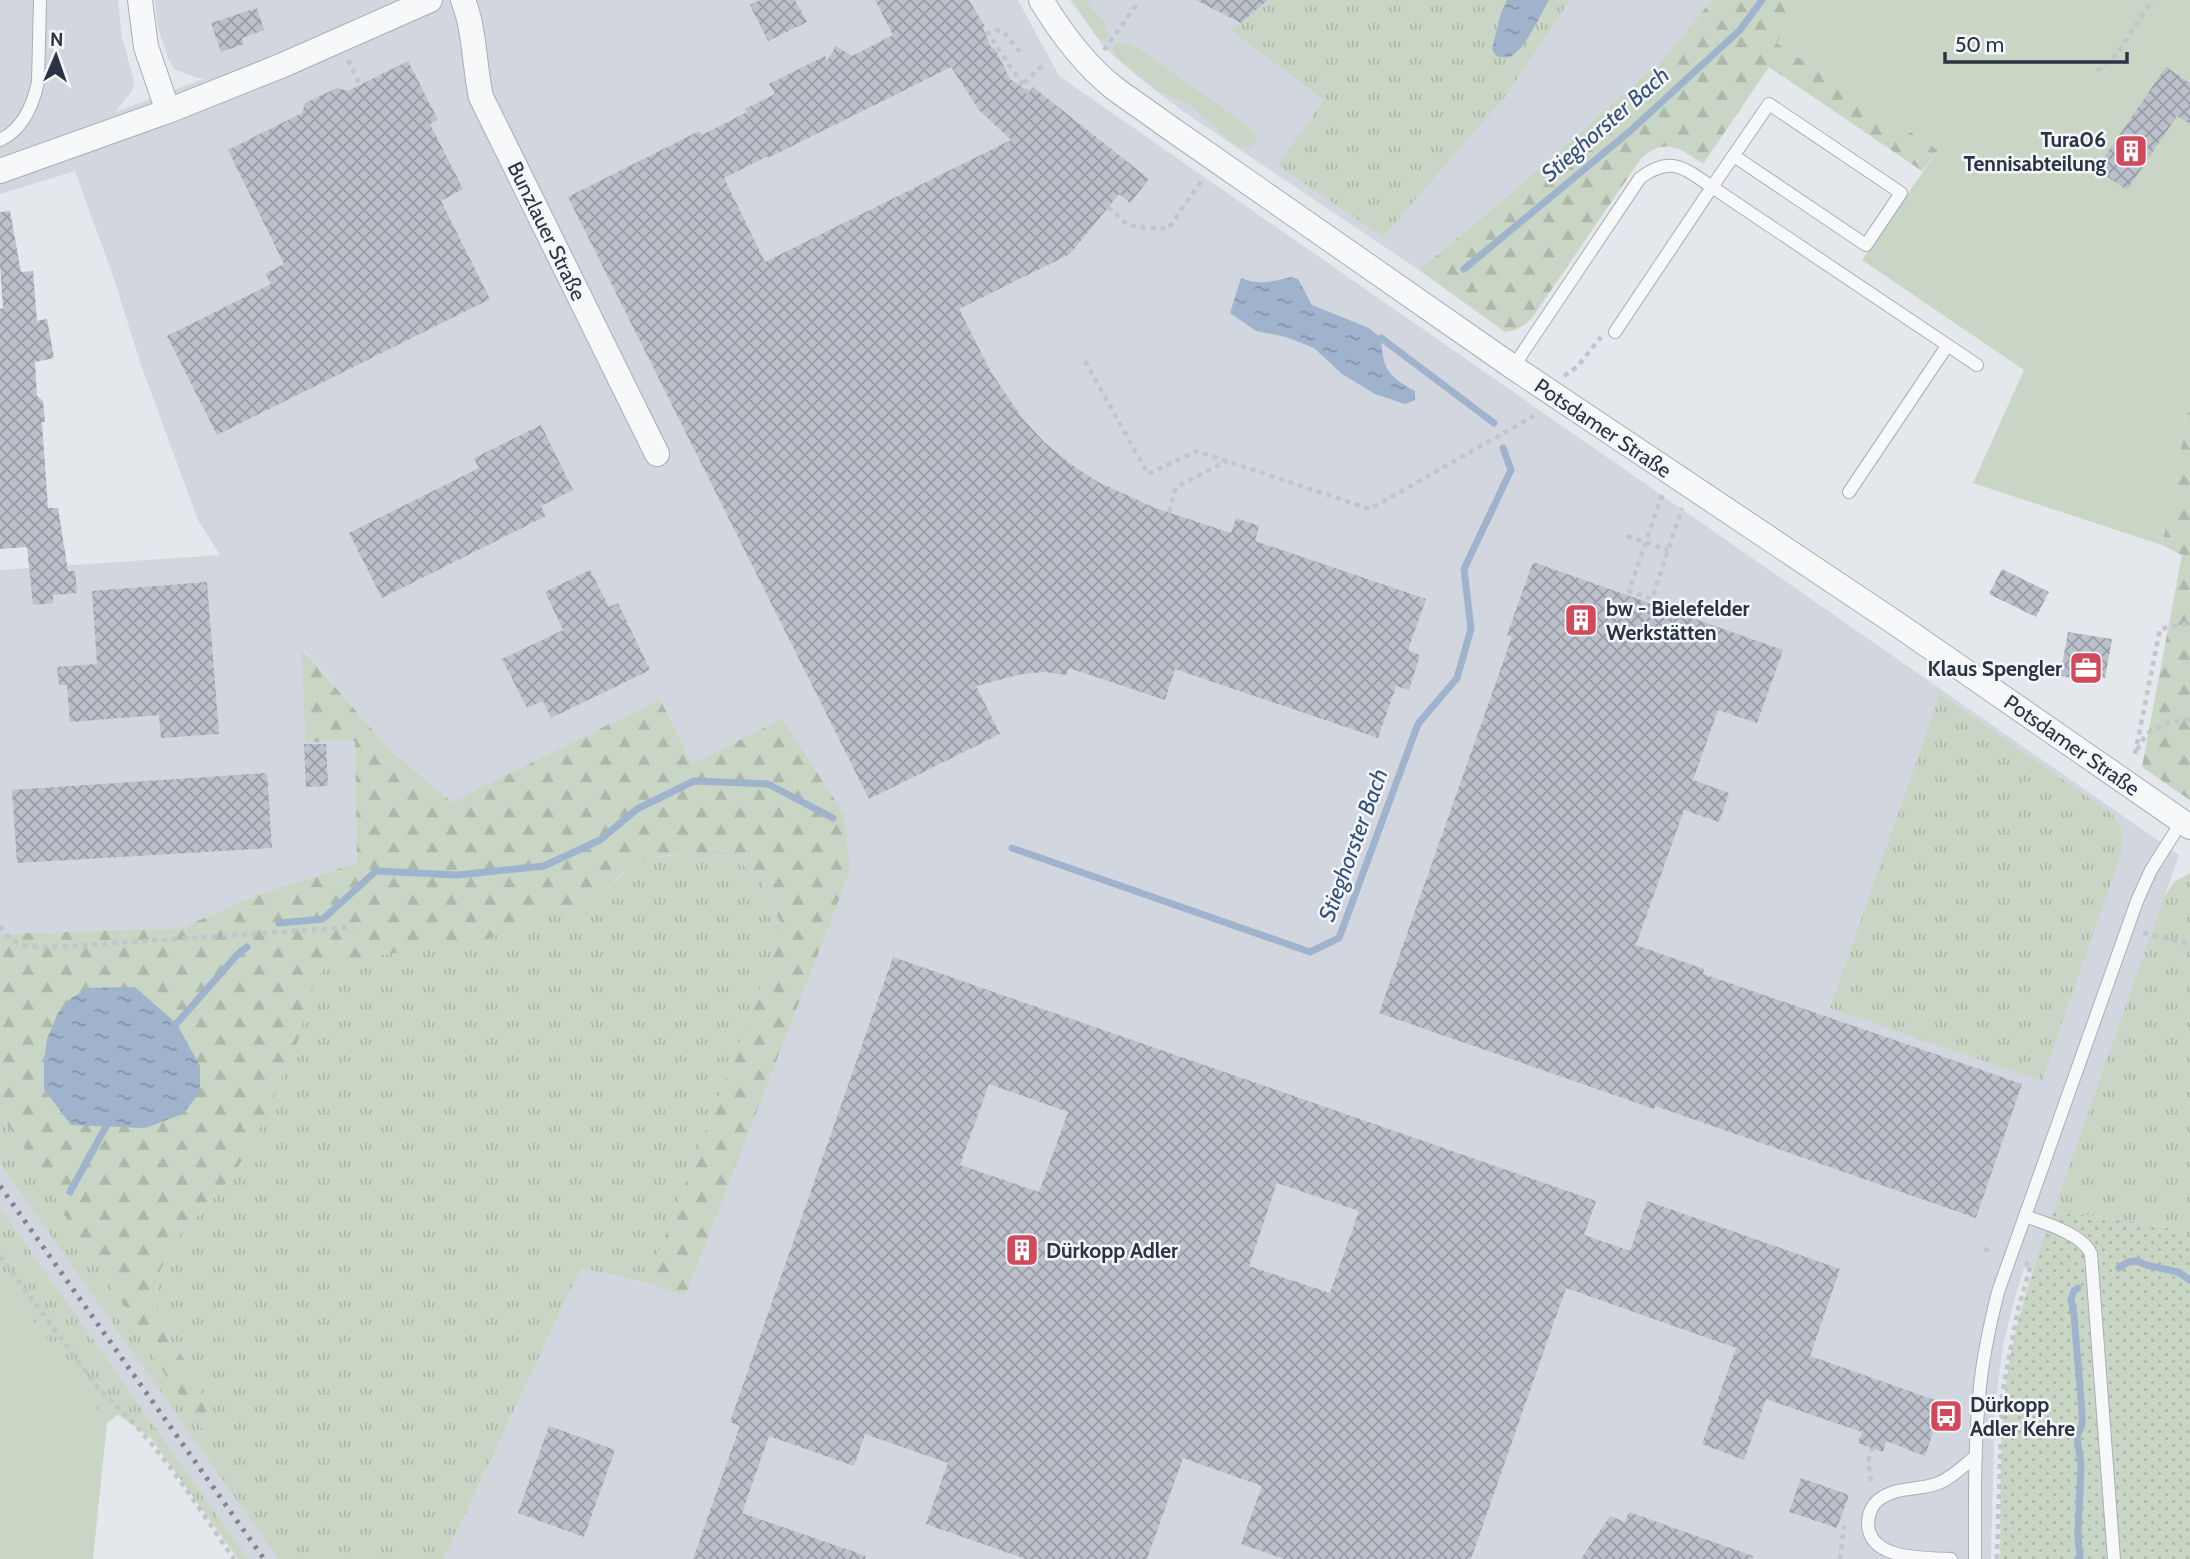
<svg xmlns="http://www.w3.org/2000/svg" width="2190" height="1559" font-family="Cabin,sans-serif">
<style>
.built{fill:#d2d6de}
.grass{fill:url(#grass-tufts)}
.forest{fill:url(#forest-firs)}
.park{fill:url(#park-dots)}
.garden{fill:#c9d6c5}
.water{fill:url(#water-ripples)}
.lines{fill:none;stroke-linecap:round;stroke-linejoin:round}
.stream{stroke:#9fb4cc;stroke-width:7}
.building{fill:url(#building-cross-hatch);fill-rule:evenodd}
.lane-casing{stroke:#a9aeb7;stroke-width:14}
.street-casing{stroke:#a9aeb7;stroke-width:26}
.path{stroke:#c2c5cb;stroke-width:4.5;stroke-dasharray:5 5;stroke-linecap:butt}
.lane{stroke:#f7f8fa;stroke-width:12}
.street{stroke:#f7f8fa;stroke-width:24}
.rail{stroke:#7d8696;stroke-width:5;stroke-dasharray:3.5 7;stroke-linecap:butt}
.labels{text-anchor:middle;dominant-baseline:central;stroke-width:5;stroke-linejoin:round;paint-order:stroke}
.poi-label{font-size:21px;font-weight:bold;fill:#2b3445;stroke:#f4f6f9;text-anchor:start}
.street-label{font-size:21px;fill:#2b3445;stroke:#f4f6f9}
.water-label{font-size:23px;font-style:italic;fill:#34527a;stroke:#f4f6f9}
</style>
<defs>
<pattern id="grass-tufts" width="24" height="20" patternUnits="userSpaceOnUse" patternTransform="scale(1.75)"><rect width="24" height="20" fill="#c9d6c5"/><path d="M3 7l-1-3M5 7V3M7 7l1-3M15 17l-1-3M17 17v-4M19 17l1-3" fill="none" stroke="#adb8ab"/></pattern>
<pattern id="forest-firs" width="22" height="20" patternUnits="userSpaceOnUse" patternTransform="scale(1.75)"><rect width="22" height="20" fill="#c9d6c5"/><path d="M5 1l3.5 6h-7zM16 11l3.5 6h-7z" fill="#adb8ab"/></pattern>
<pattern id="park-dots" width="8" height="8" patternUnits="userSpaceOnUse" patternTransform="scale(1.75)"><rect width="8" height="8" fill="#c9d6c5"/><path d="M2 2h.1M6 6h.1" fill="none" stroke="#adb8ab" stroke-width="1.8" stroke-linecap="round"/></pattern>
<pattern id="water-ripples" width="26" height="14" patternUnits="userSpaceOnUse" patternTransform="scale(1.75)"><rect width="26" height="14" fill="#9fb4cc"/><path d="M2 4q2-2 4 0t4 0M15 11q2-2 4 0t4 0" fill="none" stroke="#8293a7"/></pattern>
<pattern id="building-cross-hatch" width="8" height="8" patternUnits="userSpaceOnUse" patternTransform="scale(1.75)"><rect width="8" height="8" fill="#bbc0ca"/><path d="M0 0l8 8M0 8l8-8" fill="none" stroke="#989da6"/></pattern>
</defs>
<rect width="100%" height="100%" fill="#e4e7ec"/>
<!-- built -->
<g class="built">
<path d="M0,0h118l4,38 12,42 -2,11 -17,21 91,-34h-9l-23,-9 -6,-11 -10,-30 -3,-28h863l41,76 1120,779 -145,412 -2,3 -8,-2 -9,29 -11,43 -9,65 -4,154h-1547l137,-291 66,15 37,12 8,-531 -32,-65 -208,103 -61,-51 -88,-102 2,93 50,-1 2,122 -100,32 -76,33 -181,6v-364l220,-15 -22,-35 -56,-152 -29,-92 -38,-105 -75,23z"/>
<path d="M1070,0h642l-48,58 -148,131 -97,81 -235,-158 -41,-31 -39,-34z"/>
<path d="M0,1115l163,256 127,188h-49l-110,-151 -131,-168z"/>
</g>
<!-- grass -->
<g class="grass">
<path d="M1271,0h299l-63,94 -124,143 -105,-72 46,-65 -93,-70z"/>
<path d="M1940,694l168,117c14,12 16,24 13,42l-79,228 -212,-73z"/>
<path d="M686,854l49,3 25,23 23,49 -136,354 -66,-15 -137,291h-166l-278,-396v-48l41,55 25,48 51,77 46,76 46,67 -4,-36 -15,-35 -23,-31 -7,-22 -4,-19 4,-24 15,-31 53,-58 87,-200 8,-13 21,-8 171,-35 15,-17 52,5 47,-47 23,-9z"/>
<path d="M2190,873v367l-17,-11 -61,-11 -59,-6 111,-315 10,-15z"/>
<path d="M0,1208l248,351h-10l-88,-122 -32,-22 -11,8 -107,-147z"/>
</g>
<!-- forest -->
<g class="forest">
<path d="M1712,0h94l-29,43 161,107 -16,21 -153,-104 -66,97c-22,-15 -37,-27 -61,-7l-110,161c-8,8 -15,13 -27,14l-86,-62 97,-81 148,-131z"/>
<path d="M2190,402v398l-48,-33 40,-212 -20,-10z"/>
<path d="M302,649l89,102 61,51 208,-103 32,65 90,-45 62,95 6,57 -165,425 -38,-13 136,-354c-11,-25 -21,-57 -47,-71 -8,-4 -23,-3 -33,-3 -48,-3 -87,6 -106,55l-15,4 -52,-4 -15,16 -24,12 -147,23 -21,8 -8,13 -17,58 -43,100 -27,42 -53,58 -15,31 -4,24 4,19 7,22 23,31 15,35 5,38 -47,-69 -46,-76 -51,-77 -25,-48 -41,-55v-181l181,-6 76,-33 100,-32 -2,-122 -50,1z"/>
</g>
<!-- park -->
<path class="park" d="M2053,1212l59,6 61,11 17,11v319h-190c1,-61 -1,-122 7,-182 8,-57 27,-111 46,-165z"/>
<!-- garden -->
<g class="garden">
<path d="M1072,0h13c8,12 26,23 22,38l-4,2 -6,-3z"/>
<path d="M1806,0h384v402l-28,143 -189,-62 51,-113 -162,-110 76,-110 -161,-107z"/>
<path d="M1118,43h11l17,11 105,74 6,9 -1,7 -6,4 -11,-2 -13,-8 -33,-31 -35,-16 -43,-34 -2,-10z"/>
<path d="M0,1276l107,147 -14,136h-93z"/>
</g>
<!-- water -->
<g class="water">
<path d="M1507,0h42c-9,15 -22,45 -36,55 -5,4 -11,2 -17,1l-4,-7 9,-36z"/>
<path d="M1292,277l6,2 14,26 57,23 12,10c2,32 7,38 34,53v9l-10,4 -30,-10 -33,-20 -28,-26 -28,-11 -30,-6 -26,-18 11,-35c19,8 32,3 51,-1z"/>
<path d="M135,987l41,36 24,43v26l-17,22 -38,14 -74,-3 -27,-36v-28l3,-22 11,-26 12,-14 18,-11z"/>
</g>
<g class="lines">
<!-- stream -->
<g class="stream">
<path d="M1464,269l165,-137 111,-102 22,-30"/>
<path d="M1381,338l113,85"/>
<path d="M1012,848l298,104 29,-14 79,-214 39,-46 14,-49 -7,-60 47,-99 -8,-22"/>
<path d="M279,923l44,-4 53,-48 81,4 87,-9 56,-26 37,-31 57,-28 74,3 65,34"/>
<path d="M170,1031l67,-76 10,-8"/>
<path d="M70,1192l40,-73"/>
<path d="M2119,1268l9,-6 9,-1 9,4 32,7 12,8"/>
<path d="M2078,1288l-4,3 -3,8 3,16 8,97v13l-5,12 4,28 -3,68 2,26"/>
</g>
</g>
<!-- building -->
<g class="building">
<path d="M760,0h35l12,22 -39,19 -18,-36z"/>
<path d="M875,0h94l16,27 -2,1 8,19 4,2 15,30 19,13 4,-5 116,92 -19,24 -11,-9 -49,60 -111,55 32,63 31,46 22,24 28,23 26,17 57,26 76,25 5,-15 23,8 -4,15 171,58 -18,51 12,5 -11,35 -13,-4 -18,52 -203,-69 -10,31 -96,-32 -3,7 -21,-3 -23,2 -46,12 24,48 -131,65 -301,-602 131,-66 3,4 45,-23 -2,-3 30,-15 -6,-10 56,-28 2,5 9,-15 16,10 41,-21zM951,67l28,43 32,30 -246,122 -41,-84 44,-22v2z"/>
<path d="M1196,0h72l-27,23z"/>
<path d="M257,8l7,22 -22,8 2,6 -23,8 -10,-29z"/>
<path d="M408,61l30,59 -8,4 33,65 -22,12 49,98 -273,136 -50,-99 104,-52 -6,-10 19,-10 -56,-114 74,-37 3,-10 32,-15 11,3z"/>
<path d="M2166,67l24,16v41l-13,-8 -50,74 -31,-21z"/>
<path d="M10,211l11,61 12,-1 4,50 10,-2 7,39 -19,4 2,34 6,5 2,21h-3l6,86h10l10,63h7l2,22 -24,2v8l-20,2 -6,-58 -27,2v-240l3,-1 -3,-44v-52z"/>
<path d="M541,425l32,65 -32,16 5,10 -164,82 -33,-65 130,-65 -5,-10z"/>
<path d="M1533,562l250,88 -26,73 -39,-13 -25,70 36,13 -10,29 -35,-12 -48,135 68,24 -1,5 319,110 -46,134 -321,-112 -1,3 -275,-96 133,-376 -5,-2z"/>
<path d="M2002,569l47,23 -13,25 -47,-23z"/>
<path d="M590,570l19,37 9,-4 32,67 -99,48 -8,-17 -16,7 -25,-49 61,-29 -18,-38z"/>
<path d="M207,582l12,152 -58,4 -2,-23 -89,7 -3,-37h-8l-2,-18 40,-3 -5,-73z"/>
<path d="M2068,632l44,7 -7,39 -25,-4 -1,5 -19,-3z"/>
<path d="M304,744h22l2,42 -22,1z"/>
<path d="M267,773l5,75 -255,15 -5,-73z"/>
<path d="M893,957l703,244 -12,34 46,16 17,-50 193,68 -30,87 133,47 -18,53 -39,-15 -3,11 -25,-9 4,-11 -96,-33 -22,61 -42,-16 34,-96 -170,-60 -95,271h-187l-43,-15 21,-58 -79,-28 -36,101h-121l-100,-35 22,-61 -83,-29 -11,32 -85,-30 -27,77 124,43 -1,3h-172l47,-133 -10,-4zM989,1084l79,28 -29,80 -79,-27zM1277,1183l82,28 -29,82 -81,-27z"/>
<path d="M549,1426l66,24 -31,87 -66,-24z"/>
<path d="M1801,1478l48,17 -12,33 -48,-16z"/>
<path d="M1629,1512l124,44 -1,3h-171l29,-43 15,6z"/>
</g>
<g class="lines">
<defs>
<g id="lane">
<path d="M0,140c22,-10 33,-35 38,-58l2,-82"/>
<path d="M1734,156l132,89 35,-52 -132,-89 -57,83 265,178"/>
<path d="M1513,367l127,-189c31,-23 44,-10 72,9l-97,145"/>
<path d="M1849,492l98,-146"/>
<path d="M2025,1216c19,7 58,18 66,38l23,305"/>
<path d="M1951,1559c-30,-1 -82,0 -83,-35 0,-11 5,-22 15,-27 15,-10 36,-7 53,-13 15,-5 27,-18 40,-28"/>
<path d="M1975,1559c0,-57 -1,-115 5,-172 3,-32 10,-63 18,-95l139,-391 14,-31 31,-49"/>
</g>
<g id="street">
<path d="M140,0l6,47 22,64"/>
<path d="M463,0c12,30 11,65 18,97l176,357"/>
<path d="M1041,0c20,33 43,64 73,88 16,12 33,23 49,35l350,244 384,257 293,203"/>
<path d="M0,171l168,-60 115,-46 147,-65"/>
</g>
</defs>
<!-- lane casing -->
<use href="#lane" class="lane-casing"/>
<!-- street casing -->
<use href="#street" class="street-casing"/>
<!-- path -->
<g class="path">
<path d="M1104,50l33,-46"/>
<path d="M1020,52l-17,-21 -7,-1 -8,3 40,60"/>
<path d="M348,60l12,25"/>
<path d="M2097,71l20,-17 35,-54"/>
<path d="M1024,83l19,-18"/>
<path d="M1108,207l21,19 39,3 34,-49"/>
<path d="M1085,361l63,113 49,-23 173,58 169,-96"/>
<path d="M1564,376l13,-9 24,-30"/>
<path d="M1662,495l-33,96 23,8 30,-91"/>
<path d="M1169,512l7,-25 51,-26"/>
<path d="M1627,536l41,14"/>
<path d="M2137,750l10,-17 20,-10 23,-4"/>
<path d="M2135,754l25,-125 30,-6"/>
<path d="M0,926c15,23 30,21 56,21l297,-20"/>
<path d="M2143,933l47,11"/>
<path d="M1984,1249l9,3"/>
<path d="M0,1256l100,135c54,45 94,111 134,168"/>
<path d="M1871,1481l-3,-19 4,-14"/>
<path d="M1840,1559l4,-33"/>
<path d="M1997,1559l5,-164 16,-86 13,-44 -6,-2"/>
</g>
<!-- lane -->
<use href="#lane" class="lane"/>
<!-- street -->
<use href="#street" class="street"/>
<!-- rail -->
<path class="rail" d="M0,1186l264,373"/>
</g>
<!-- icons -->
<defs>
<symbol id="building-square" viewBox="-11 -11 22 22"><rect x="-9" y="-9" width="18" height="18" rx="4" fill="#d1495b" stroke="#f4f6f9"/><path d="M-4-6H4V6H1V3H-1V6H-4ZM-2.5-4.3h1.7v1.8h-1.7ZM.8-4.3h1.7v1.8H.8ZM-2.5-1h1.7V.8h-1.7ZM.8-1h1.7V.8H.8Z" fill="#fff"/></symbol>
<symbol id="office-square" viewBox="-11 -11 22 22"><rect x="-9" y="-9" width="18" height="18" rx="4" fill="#d1495b" stroke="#f4f6f9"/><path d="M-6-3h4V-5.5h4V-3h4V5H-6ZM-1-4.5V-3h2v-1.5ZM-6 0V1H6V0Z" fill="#fff"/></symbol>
<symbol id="bus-square" viewBox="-11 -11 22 22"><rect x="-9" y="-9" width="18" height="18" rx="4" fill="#d1495b" stroke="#f4f6f9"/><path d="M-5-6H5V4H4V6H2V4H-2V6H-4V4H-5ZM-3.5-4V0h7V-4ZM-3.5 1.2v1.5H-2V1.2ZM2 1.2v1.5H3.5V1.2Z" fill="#fff"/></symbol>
</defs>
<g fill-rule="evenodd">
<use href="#building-square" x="2112" y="132" width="38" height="38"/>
<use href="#building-square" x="1562" y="601" width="38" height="38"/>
<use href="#office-square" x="2067" y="649" width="38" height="38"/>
<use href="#building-square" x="1003" y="1231" width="38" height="38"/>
<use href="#bus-square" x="1927" y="1397" width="38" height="38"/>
</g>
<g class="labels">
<!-- poi labels -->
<g class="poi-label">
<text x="2106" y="139" text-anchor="end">Tura06<tspan x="2106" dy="24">Tennisabteilung</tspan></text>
<text x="1606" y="608">bw - Bielefelder<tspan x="1606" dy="24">Werkstätten</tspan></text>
<text x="2062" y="668" text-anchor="end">Klaus Spengler</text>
<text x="1046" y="1250">Dürkopp Adler</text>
<text x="1970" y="1404">Dürkopp<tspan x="1970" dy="24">Adler Kehre</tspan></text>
</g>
<!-- street labels -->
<g class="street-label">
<text transform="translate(547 231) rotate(64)">Bunzlauer Straße</text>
<text transform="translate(1603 428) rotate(34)">Potsdamer Straße</text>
<text transform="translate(2072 745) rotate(35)">Potsdamer Straße</text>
</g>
<!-- water labels -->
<g class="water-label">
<text transform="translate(1605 124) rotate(-41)">Stieghorster Bach</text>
<text transform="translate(1353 845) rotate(-70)">Stieghorster Bach</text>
</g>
</g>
<!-- north arrow -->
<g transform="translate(56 56) rotate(2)" stroke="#f4f6f9" stroke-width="5" paint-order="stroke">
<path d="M0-5L12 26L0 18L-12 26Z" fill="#2b3445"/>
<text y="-10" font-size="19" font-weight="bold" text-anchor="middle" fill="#2b3445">N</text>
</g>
<!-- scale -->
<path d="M1945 52v10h182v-10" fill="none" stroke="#2b3445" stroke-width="3.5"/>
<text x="1955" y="52" font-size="21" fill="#2b3445" stroke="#f4f6f9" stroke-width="5" paint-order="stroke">50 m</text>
</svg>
